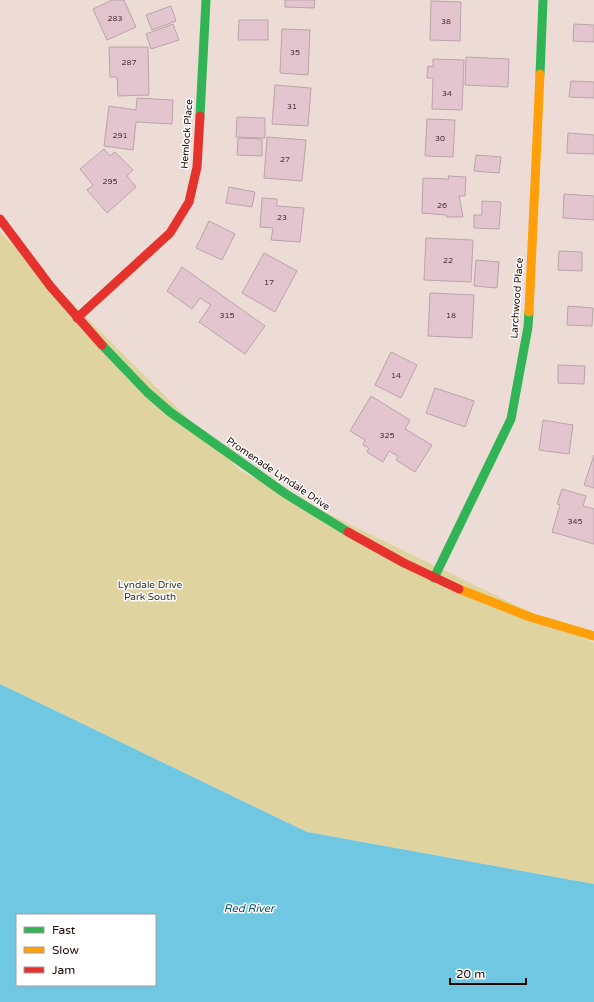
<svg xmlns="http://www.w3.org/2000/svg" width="594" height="1002" font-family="'Varela Round',sans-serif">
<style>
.green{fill:#dfd3a0}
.water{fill:#6fc7e2;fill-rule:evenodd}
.building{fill:#e3c5d0;stroke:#b9a4a9}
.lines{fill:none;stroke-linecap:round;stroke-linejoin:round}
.fast{stroke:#30b455;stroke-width:9}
.slow{stroke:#ff9f0a;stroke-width:9}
.jam{stroke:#e5322d;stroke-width:9}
.labels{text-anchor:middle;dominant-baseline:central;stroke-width:3;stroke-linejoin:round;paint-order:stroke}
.number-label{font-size:8px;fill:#513634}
.street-label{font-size:10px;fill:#200600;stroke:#fff}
.park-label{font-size:10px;fill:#323019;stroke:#fff}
.water-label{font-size:11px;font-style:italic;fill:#045167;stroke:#fff}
</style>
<rect width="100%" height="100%" fill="#eddcd5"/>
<!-- green -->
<path class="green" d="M0,232l242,240 352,171v241l-287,-52 -307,-148z"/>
<!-- water -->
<path class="water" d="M0,684l307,148 287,52v118h-594zM17,915h138v70h-138z"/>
<!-- building -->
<g class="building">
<path d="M112,0h12l12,27 -29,13 -14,-31z"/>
<path d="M285,0h30l-1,8 -29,-1z"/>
<path d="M431,1l30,1 -1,39 -30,-1z"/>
<path d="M171,6l5,15 -24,9 -6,-15z"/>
<path d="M239,20h29v20h-30z"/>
<path d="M173,24l6,16 -28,9 -5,-15z"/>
<path d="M574,24l20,1v17l-21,-1z"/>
<path d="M282,29l28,1 -2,45 -28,-2z"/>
<path d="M109,47h39l1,48 -31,1 -1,-19h-7z"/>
<path d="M466,57l43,2 -1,28 -43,-2z"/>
<path d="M433,59l31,1 -2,50 -30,-1 1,-31h-6l1,-12 5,1z"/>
<path d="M571,81l23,1v16l-25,-1z"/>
<path d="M275,85l36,3 -3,38 -36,-2z"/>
<path d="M137,98l36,2 -1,24 -36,-2 -3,28 -29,-4 5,-40 27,4z"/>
<path d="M237,117l28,1v20l-29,-1z"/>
<path d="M427,119l28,1 -2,37 -28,-1z"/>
<path d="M568,133l26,2v19l-27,-1z"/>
<path d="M267,137l39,3 -4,41 -38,-3z"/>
<path d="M238,138l24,1v17l-25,-1z"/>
<path d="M104,149l6,7 5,-4 18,18 -6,6 9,11 -29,26 -20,-23 6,-5 -13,-16z"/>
<path d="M476,155l25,2 -2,16 -25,-2z"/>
<path d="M448,176l18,1 -1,19h-6l4,21h-16l-1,-2 -24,-2 1,-35 26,1z"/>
<path d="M229,187l26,5 -3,15 -26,-4z"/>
<path d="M564,194l30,2v24l-31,-2z"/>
<path d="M262,198l15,1v7l27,2 -4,34 -29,-2 2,-12 -13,-1z"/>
<path d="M482,201l19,1 -2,27 -25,-1v-13h8z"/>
<path d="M209,221l26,13 -13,26 -26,-12z"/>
<path d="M426,238l47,2 -2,42 -47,-2z"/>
<path d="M559,251l23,1v19l-24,-1z"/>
<path d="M264,253l33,18 -22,41 -33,-19z"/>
<path d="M476,260l23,2 -2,26 -23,-2z"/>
<path d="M182,267l83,59 -20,28 -46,-32 12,-17 -11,-7 -8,11 -25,-18z"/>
<path d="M430,293l44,2 -2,43 -44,-2z"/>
<path d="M568,306l25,2 -1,18 -25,-1z"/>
<path d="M391,352l26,13 -16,33 -26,-13z"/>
<path d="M558,365l27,1 -1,18 -26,-1z"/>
<path d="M435,388l39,13 -9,26 -39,-14z"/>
<path d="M371,396l39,24 -5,9 27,16 -17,27 -19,-12 2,-4 -9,-5 -6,11 -16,-10 2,-4 -6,-3 2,-5 -15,-9z"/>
<path d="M543,420l30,5 -4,29 -30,-4z"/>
<path d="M594,455v33l-10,-3z"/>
<path d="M562,489l24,7 -3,10 11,3v35l-42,-12 8,-27 -3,-1z"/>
</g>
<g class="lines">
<!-- fast -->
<g class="fast">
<path d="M540,74l3,-74"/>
<path d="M200,116l6,-116"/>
<path d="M102,345l45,47 23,20 116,82 62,38"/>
<path d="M434,578l77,-159 17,-92 1,-15"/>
</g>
<!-- slow -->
<g class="slow">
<path d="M529,312l11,-238"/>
<path d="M459,589l71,28 64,19"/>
</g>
<!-- jam -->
<g class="jam">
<path d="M0,219l51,68 51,58"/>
<path d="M77,318l93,-85 19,-31 8,-35 3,-51"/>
<path d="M348,532l56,31 55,26"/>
</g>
</g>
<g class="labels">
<!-- number labels -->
<g class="number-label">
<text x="115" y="18">283</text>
<text x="446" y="21">38</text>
<text x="295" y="52">35</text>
<text x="129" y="62">287</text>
<text x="447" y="93">34</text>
<text x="292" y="106">31</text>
<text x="120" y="135">291</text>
<text x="440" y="138">30</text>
<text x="285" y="159">27</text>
<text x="110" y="181">295</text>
<text x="442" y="205">26</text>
<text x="282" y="217">23</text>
<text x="448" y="260">22</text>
<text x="269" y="282">17</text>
<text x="227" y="315">315</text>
<text x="451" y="315">18</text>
<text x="396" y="375">14</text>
<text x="387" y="435">325</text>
<text x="575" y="521">345</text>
</g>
<!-- street labels -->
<g class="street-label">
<text transform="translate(187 134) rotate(-86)">Hemlock Place</text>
<text transform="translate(517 298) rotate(-86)">Larchwood Place</text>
<text transform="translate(278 474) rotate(34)">Promenade Lyndale Drive</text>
</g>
<!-- park labels -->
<g class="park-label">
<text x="150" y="585">Lyndale Drive<tspan x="150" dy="12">Park South</tspan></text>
</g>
<!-- water labels -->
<g class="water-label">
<text x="249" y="908">Red River</text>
</g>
</g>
<!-- legend -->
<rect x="16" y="914" width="140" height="72" fill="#ffffff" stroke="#a69b99"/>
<rect x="24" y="927" width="20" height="6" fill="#30b455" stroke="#a69b99"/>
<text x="52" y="934" font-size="12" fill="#200600">Fast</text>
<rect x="24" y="947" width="20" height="6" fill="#ff9f0a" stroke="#a69b99"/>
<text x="52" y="954" font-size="12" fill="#200600">Slow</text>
<rect x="24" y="967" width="20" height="6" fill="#e5322d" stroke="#a69b99"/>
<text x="52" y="974" font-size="12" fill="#200600">Jam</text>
<!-- scale -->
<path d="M450 978v6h76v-6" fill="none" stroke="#200600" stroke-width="2"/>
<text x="456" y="978" font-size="12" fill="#200600" stroke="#ffffff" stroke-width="3" paint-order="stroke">20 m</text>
</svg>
